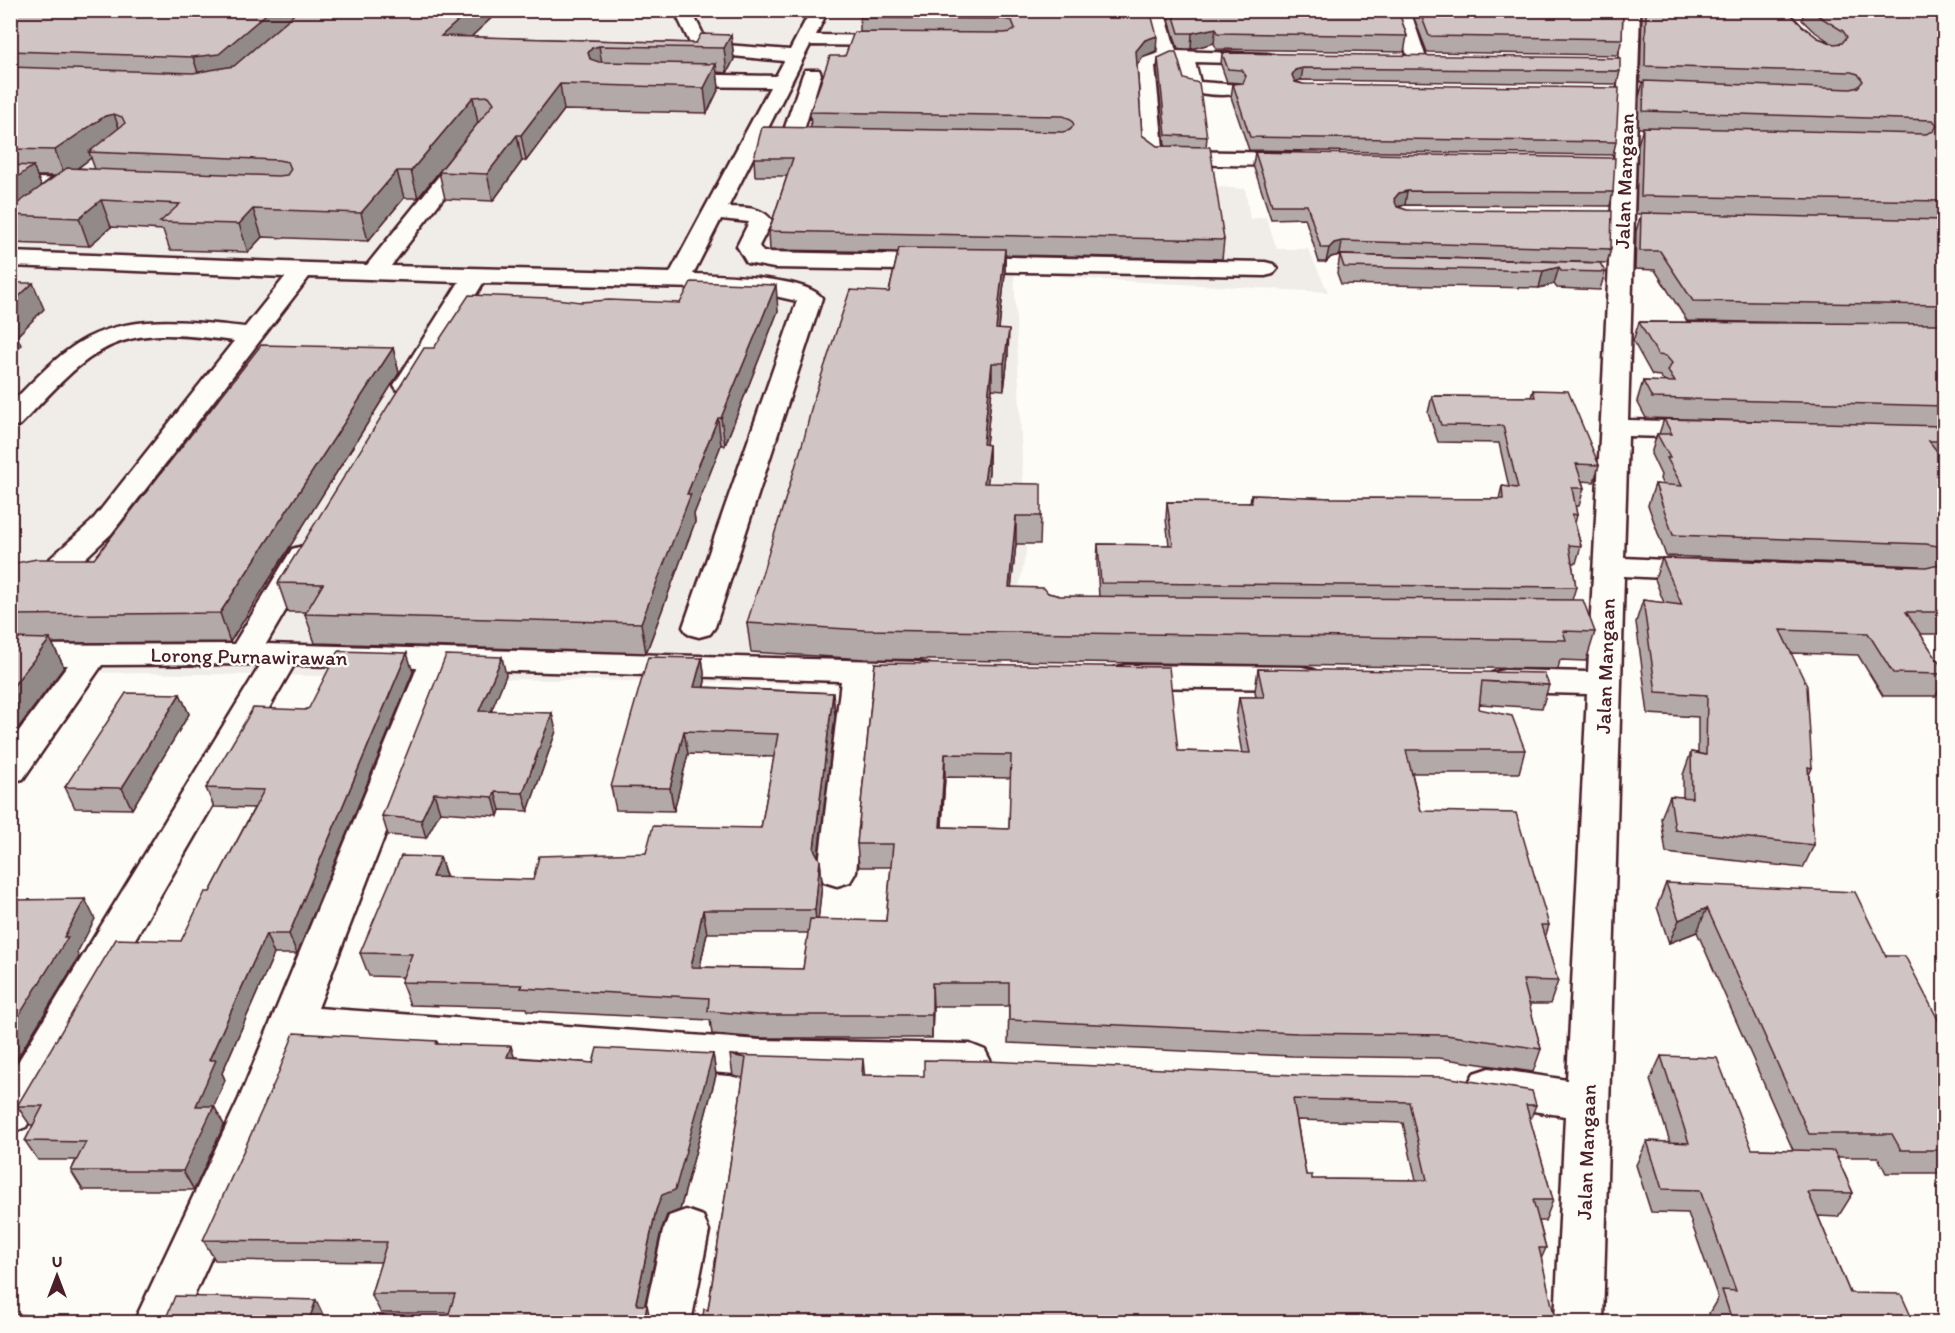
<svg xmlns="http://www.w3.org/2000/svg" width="1955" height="1333" font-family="Itim,sans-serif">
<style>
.built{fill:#f0ece8}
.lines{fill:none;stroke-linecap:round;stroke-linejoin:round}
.minor-casing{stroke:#4a1f2b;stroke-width:5}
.minor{fill:#fdfcf7;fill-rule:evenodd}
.wall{fill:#b3a9a9;stroke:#4a1f2b;stroke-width:1.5;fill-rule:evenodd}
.shaded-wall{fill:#928a89;stroke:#4a1f2b;stroke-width:1.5}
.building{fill:#d0c5c4;stroke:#4a1f2b;stroke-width:1.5;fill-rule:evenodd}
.labels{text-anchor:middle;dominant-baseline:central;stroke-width:5;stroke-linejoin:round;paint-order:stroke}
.street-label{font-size:21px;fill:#4a1f2b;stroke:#fdfcf7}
</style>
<rect width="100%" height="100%" fill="#fdfcf7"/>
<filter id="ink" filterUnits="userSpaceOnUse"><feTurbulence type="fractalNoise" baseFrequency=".0167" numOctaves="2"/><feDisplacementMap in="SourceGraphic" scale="12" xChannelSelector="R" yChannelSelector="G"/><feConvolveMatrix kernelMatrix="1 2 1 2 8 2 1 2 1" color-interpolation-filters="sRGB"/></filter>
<g filter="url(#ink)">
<!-- built -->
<path class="built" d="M11,11h1131l14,42 -25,13 3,114 111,9 5,30 16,-2 11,32h31l20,43 -241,-13 -73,-7 12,279 -26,136 -989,-16z"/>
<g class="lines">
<defs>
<g id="minor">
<path d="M674,10h17l15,30 7,4 77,6 21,-40h17l-12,25 78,1 6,1 3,4 -3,4 -6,1 -84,-1 -43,85h17l19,-56 2,-4h14l2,4 -17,56 8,2 3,4 -3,4 -7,2h-44l-33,65c16,1 34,-1 44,14l-13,25 4,6 502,10 8,2 4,5 -4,5 -8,2 -491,-8 -27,-5 -10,-17 12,-24 -28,-3 -28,55c26,1 115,3 129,24l-107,329 -5,7 -11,3 -11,-3 -5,-7 114,-326 -31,-7 -68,-6 -215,-5 -63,102 -4,6 -9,2 -9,-2 -4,-6 65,-103 -150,-5 -198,257 -44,41 -18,10 -39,8v-18l19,-4 16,-8 46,-41 143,-181c-35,-4 -76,-11 -111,0 -42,13 -73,54 -103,84l-10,2v-23c24,-23 48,-51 77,-66 48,-25 107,-16 158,-11l40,-50 -275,-11v-14l357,13 96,-119h14l3,4 -89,116 279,7 100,-186 -96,-1 -7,-2 -2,-4 2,-4 7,-2 102,2 8,-15 -82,-8 -12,-10z"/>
<path d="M1147,10h17l12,41 91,3 6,1 3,4 -3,4 -6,1 -72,-2 5,20 41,3 2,4 -2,4c-18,4 -39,1 -56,-3l-8,-28 -22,4 8,82 8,3 127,2 7,2 3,4 -3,4 -7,2c-26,0 -143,4 -155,-13l-6,-85 4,-8 18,-6z"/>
<path d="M1393,10h17l17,51 -3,4h-12l-3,-4z"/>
<path d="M1622,10h18l-12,410 77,2 10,2 4,6 -4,6 -10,2 -77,-2 -4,122 80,4 11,2 4,7 -4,7 -11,2 -80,-4 -21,746h-48l10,-206 -76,-12 -15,-5 -7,-13 7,-13 15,-5 78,12 20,-386 -83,-2 -12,-3 -5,-8 5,-8 12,-3 84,2z"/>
<path d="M10,177l80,3 8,1 3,5 -3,5 -8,1 -80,-3z"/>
<path d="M303,546l11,3 4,6 -52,89 652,18 12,3 5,8 -5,8 -12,3 -43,-2 -19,190 -6,10 -13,4 -13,-4 -6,-10 23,-191 -392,-12 -131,339 442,32 210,4 15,6 6,12 -6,12 -15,6 -210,-4 -406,-33 -49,-2 -22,58 -101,223h-48l105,-223 178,-431 -123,-3 -268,462 -16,6v-58l251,-411 -159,1 -79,114 -13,3v-39l58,-78h-58v-20l224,-1 58,-95z"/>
<path d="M1126,665l176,2 12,3 5,8 -5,8 -12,3 -176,-2 -12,-3 -5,-8 5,-8z"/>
<path d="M686,1210l17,6 6,15 -18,91h-48l20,-91 6,-15z"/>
</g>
</defs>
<!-- minor casing -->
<use href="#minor" class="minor-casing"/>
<!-- minor -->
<use href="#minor" class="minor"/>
</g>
<!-- wall -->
<g class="wall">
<path d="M10,10h490l-29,27 225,6 35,-8 3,24 -7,14 -10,-1 2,16 -12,25 -143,-3 -38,51h-4l-29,40 -48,-2 -6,-27 39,-49 -60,75h-14l-36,43 -106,-4 -14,15 -78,-2 -7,-20 -52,-3 -22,19 -79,-3zM91,158l4,11 -17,-1zM37,176h17l-13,10z"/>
<path d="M1150,10l6,41 -12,5 -7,9 5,70 15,11h8l-8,-77 1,-11 26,21 23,58 -1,10 18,93 -2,19 -217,-4v19l-6,55 9,27 -4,34 -12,-1 -6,55 3,1v27l-2,11 54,33 -1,28h-24l-5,43 37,6 12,3 39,1 -2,-35 1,-18 71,1 -3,-26 1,-17 83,1 1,-8 81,3 167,1 3,-13 7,1 -10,-44 -61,-1 -10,-29 4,-17 99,1 2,-7 66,75 -5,17 -12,-1 2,7 -5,18h-4l2,9 -2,8 6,23 -5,17h-4l4,24 -4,13 23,32 -9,29 -26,-1 -2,9 -693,-10 -114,-7 -4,-29 142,-331 9,-40 -128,-2 -1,-19 18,-55h-32l-1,-18 57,-30 -1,-16 50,-80v-14z"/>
<path d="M1166,10h232l9,26 -3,16 -188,-3 -2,-6 -23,6h-13z"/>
<path d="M1411,10h212l-1,29 -4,16 -191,-3z"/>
<path d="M1642,10h145l15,16 16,12 12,4 -18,-12 -10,-10 1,-5 -4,-5h135l10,11v613h-24l24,36v9l-8,17h-53l-25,-41 -67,-2 21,115 -3,7 5,70 -11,23 -137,-15 -5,-35 9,-22 13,1v-22l8,-23 7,1v-36l-50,-3 -12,-92 7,-22 21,3 -9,-24 7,-21 258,8 -254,-10 -18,-51 7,-21 8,1 -3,-6 1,-4 -10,-21 6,-20h2l5,-15 92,2 -110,-3 -9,-17 6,-20 22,1 -5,-6 -8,-1 -19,-34 6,-19 187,1 -139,-2 -32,-51 -20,-1 1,-38 5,-17h-5l2,-70 5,-16h-5l1,-31 4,-15h-3z"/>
<path d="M1936,10h8v9z"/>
<path d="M1222,53l398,18 -3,13 -316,-4 -6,1 8,3 313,58 -3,13 -364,-5 -18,-53 2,-13 8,-1 -14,-1 -6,-17z"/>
<path d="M1255,152l358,40 -3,14 -205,-1 -7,2 9,3 204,39 -4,14 -267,-8 -9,2 -5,5h-7l-14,-44 -34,1 -18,-54z"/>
<path d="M1340,255l260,8 5,9 -5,18 -43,-2 -3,-4 -15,4 -198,-4 -4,-11z"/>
<path d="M581,302l197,9 -53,134h-4l-27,69 1,8 -49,131 -331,-10 -10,-29 1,-2h-18l-10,-29 156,-235z"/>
<path d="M393,348l6,25 -169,269 -178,1 12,24 -54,72v-175l84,-5z"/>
<path d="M702,658l3,23 -1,6 129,6 2,23 -17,140 2,4 2,23 -4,37 68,1 5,-54h-32l-2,-23 18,-181 303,88 64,2 -6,-33 3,-23h17l-1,-6 3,-22 291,16 -7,23 -63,-4v5l46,41 -6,23h-107l9,38 128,114 -4,13 13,43 -8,23h-21l12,45 -8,23 -94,-14 -147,-2 -284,-13 1,-37h-76l-1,32h-172l-48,-4 -2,-14 -182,-9 -1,-3 -117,-3 -9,-23 2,-5 -34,-1 -9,-23 80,-96 7,21 86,2 113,-27 115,-25 13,-71 -86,-3 -14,57 -58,-1 -5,-23zM945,777l66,1 -2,51 -67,-2zM707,933h101l-5,36 -103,-2z"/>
<path d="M413,672l-116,282h-23l-52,119 3,7 -11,26 10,19 -30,65h-111l-12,-19 5,-11h-38l-13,-19 8,-16h-3l-13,-19 164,-165 29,-49 44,-84 -40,-1 -8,-19 99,-78z"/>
<path d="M506,675l-15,36 65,20 -28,80 -28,-1 -2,6 -58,-4 -14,26 -38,-3 -6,-19z"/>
<path d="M180,694l9,20 -57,95 -57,-1 -10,-21z"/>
<path d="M1666,883l220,73 58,75v142h-58l-8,-16h-41l16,36 -15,24 -20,-1 32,77 64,30h-202l-3,-10 9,-15 -30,-85 -37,-1 -15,-47 11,-24 23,1 -20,-62 11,-24 91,93 41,1 -96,-218 -28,11 -12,-36z"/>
<path d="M437,1041l1,3 77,14 78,5 120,-9 3,21 -36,135 -13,5 -6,16 -16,74 -196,8h-68l-10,-19 10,-32 -166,-2 -12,-20z"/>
<path d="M730,1055l134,20 672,30 -6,15 23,80 -8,21h-6l7,27 -5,11 -833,51 35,-232 -10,-2zM1297,1120l106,3 13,57 -104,-1 -6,-4z"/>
</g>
<!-- shaded-wall -->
<g class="shaded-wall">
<path d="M271,10h34l-79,68 -25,4 -8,-25z"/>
<path d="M470,10h30l-54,50 -5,-24z"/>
<path d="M1216,28l-2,15 -23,6 1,-16z"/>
<path d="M731,35l3,24 -7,14 -3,-25z"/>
<path d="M1157,36l-1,15 -12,5 -9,11 1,-16 9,-11z"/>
<path d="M599,46l4,24 -8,2 -7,-19 4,-5z"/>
<path d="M716,64l3,24 -12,25 -3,-25z"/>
<path d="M1303,68l-2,12 -8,2 -1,-7 3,-5z"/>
<path d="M560,84l4,26 -38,51 -5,-26z"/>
<path d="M473,97l5,26 -60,75 -7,-27z"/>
<path d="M114,114l9,26 -34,12 2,6 -26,19 -10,-27 50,-34z"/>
<path d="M517,135l5,26 -29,40 -6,-27z"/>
<path d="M33,166l11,27 -34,22v-33z"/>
<path d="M397,171l7,27 -36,43 -7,-28z"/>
<path d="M1407,191l-2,14 -9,2 -2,-8 5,-6z"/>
<path d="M101,200l10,27 -22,19 -10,-28z"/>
<path d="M253,209l9,28 -14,15 -9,-28z"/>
<path d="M1342,241l-2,14 -9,2 -5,5 3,-14 5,-5z"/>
<path d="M1005,249v25l-9,81v-26z"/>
<path d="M1559,267l-5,17 -15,4 4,-17z"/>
<path d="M33,283l11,26 -27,27 4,9 -11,12v-52z"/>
<path d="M776,285l2,26 -53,134 -4,-27z"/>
<path d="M1009,330l-1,26 -4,34v-27z"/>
<path d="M393,348l6,25 -169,269 -10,-29z"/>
<path d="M992,363v26l-9,83v-28z"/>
<path d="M718,418l3,27 -27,69 1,8 -49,131 -5,-30 46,-129z"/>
<path d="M989,445v27l-5,39v-28z"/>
<path d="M1016,516v28l-8,72 1,-29z"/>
<path d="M50,639l14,28 -54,72v-49z"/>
<path d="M407,653l6,19 -116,282 -8,-20z"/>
<path d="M502,657l4,18 -22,54 -5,-18z"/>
<path d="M702,658l3,23 -7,28 -4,-22z"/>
<path d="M833,693l2,23 -19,156 -2,-23z"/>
<path d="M180,694l9,20 -57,95 -10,-21z"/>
<path d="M552,713l4,18 -28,80 -5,-18z"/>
<path d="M684,731l4,23 -14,57 -4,-23z"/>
<path d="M945,754v23l-5,73v-23z"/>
<path d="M495,792l5,18 -2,6 -5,-19z"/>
<path d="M434,793l6,19 -14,26 -5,-18z"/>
<path d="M440,857l7,23 -15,-3z"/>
<path d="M820,860l2,23 -5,50 -2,-23z"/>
<path d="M85,899l10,20 -18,34 2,4 -69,113v-40l54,-93z"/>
<path d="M1707,908l-10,24 -28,11 10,-23z"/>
<path d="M703,910l4,23 -12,57 -4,-23z"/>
<path d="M266,934l8,20 -52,119 3,7 -14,33 3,-7 10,19 -30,65 -11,-19 13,-65 13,-46z"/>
<path d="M932,983l1,23 -1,32z"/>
<path d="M511,1046l6,20 -10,-9z"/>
<path d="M713,1054l3,21 -36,135 -13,5 -6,16 -20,91 -5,-20 20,-92z"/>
<path d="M863,1059l2,21 -3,-5z"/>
<path d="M10,1275l5,7 -5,10z"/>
<path d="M316,1300l11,23h-19z"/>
<path d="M647,1305l4,18h-7z"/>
</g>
<!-- building -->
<g class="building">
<path d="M10,10h261l-52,44 -26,3 -183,-6z"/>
<path d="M299,10h171l-29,26 255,7 5,-9 30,1 -7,13 -125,-2 -7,2 -4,5 2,6 9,3 117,2 -12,24 -144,-4 -39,51h-4l-30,39 -48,-2 55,-69 -5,-7 -16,1 -62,74h-14l-36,42 -108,-4 -14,15 -79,-2 20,-18 -79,-4 -22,18 -69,-3v-6l57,-41 211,8 9,-1 4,-6 -3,-7 -10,-2 -189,-8 36,-29 -3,-6 -8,-3 -9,2 -50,34 -45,-1v-82l183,6 41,-7z"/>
<path d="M862,10h288l7,26 -12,4 -9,11 6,84 15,11 53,1 14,93 -455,-9 24,-73h-39l8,-31 301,5 7,-2 4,-5 -3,-6 -8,-3 -253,-4 20,-56h15l9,-24 150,1 7,-1 4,-4 -3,-7 -8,-2 -144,-1z"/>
<path d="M1172,10h226l9,26 -189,-3 -2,-5 -24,5h-13z"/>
<path d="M1419,10h204l-1,29 -193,-3z"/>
<path d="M1646,10h141l15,16 16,12 16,6 8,-1 5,-6 -4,-6 -26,-16 -4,-5h121l10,11v180l-303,-5 2,-69 283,7 8,-3 3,-6 -4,-5 -290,-9 1,-30 207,8 7,-2 5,-6 -5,-7 -7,-2 -206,-6z"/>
<path d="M1171,52h5l8,27 15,4 8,54 -41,-2 -8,-77z"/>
<path d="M1222,53l398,5v13l-317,-3 -8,2 -3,5 3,7 8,2 316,4 -3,54 -366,-5 -17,-53 10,-1 3,-7 -4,-6 -14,-1z"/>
<path d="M1255,152l360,6 -2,34 -206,-1 -8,2 -5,6 3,8 10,3 205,1 -1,38 -269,-8 -8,2 -5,5h-8l-14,-43h-35z"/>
<path d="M10,165l23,1 -23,16z"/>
<path d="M1641,213l303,7v85l-251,-4 -33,-50h-20z"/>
<path d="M899,248l106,1 -9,80 13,1 -5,33h-12l-9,81 6,1 -5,38 57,1v32h-25l-7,71 35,1 4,5 12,3 523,4 12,32 -32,-1 3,9 -702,-10 -117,-7 58,-188 8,-34 37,-111 39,2z"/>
<path d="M1340,255l260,8 5,9 -44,-1 -2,-4 -16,4 -199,-4z"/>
<path d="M691,282l85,3 -55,133h-3l-31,76h4l-50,129 -336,-9 18,-30 -45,-1 146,-235h10l35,-53 79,3 33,4 28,-2 71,3z"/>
<path d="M10,283h23l-23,22z"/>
<path d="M1639,322l305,2v82l-292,-8 -9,-17 32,1 -7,-11 4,-8 -6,-7 -8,-1z"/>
<path d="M261,345l132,3 -173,265 -210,2v-51l27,-5h57z"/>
<path d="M1533,390l35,1 31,74 -23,-1 8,24h-12l5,27 -5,-1 9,32 -12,-1 7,42 -475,-4 -3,-39 75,1 -6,-43 85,1 -1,-8 81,3 171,1 -1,-13 16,2 -15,-62 -62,-1 -9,-29 103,1z"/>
<path d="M1664,419l280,7v15h-15l15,19v24h-1l1,2v126h-38l38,58v4l-51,-1 -25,-40 -88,-3 27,56 5,82 -4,-1 6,78 -139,-15 -5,-34 22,2 -1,-46 15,3 1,-60 -51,-3 -13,-92 39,5 -20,-47 264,9 13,-3 4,-10 -6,-8 -11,-2 -253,-9 -18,-51 27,2 -15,-28h3l-13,-24h15z"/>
<path d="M10,638l40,1 -40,51z"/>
<path d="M338,651l69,2 -118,281h-23l-57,126h7l-20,46h18l-31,65h-112l15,-29 -61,-1 18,-35h-26l99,-167 65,2 24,-49h5l54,-102 -58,-2 47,-80 52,2 4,-2z"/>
<path d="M446,655l56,2 -23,54 73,2 -29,80 -28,-1 -2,5 -59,-4 -13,27 -39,-4z"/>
<path d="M648,657l54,1 -8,29 139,6 -19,156 6,11 -5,50h-112l-12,57 112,2 7,-50 76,2 7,-77h-36l18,-181 294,4 9,84 72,2 -11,-56h25l-6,-28 286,4 5,12 -67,-4 -3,28 33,7 13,34h-119l15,61 95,2 33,112h-8l17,56 -35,-1 18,69 -95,-14 -149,-2 -288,-13v-37h-77v32h-175l-49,-4 1,-13 -188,-10 1,-3 -121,-3 11,-28 -52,-1 41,-97 39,1 -8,20 101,3 6,-24 107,-3 7,-27 108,2 17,-94 -94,-3 -14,57 -59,-1zM945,754l66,1 -2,74 -69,-2z"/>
<path d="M126,693l54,1 -58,94 -57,-1z"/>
<path d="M1666,883l189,9 31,64h19l39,75v119h-43l-9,-16h-83l-102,-226 -28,12z"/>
<path d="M85,899l-21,38h4l-58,93v-130z"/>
<path d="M294,1033l143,8 -1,3 75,2 -4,11 86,6 4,-15 116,6 -38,136 -13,5 -6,15 -20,92 2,3h9l-3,18h-198l9,-29h-84l16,-52 -184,-2 73,-161z"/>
<path d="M730,1055l133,4 -1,16 62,1v-16l63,1 309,14 149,2 87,14 4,14h-10l27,95h-20l13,48h-7l17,75h-854l2,-14 4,1 38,-252zM1293,1099l116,3 18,78 -115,-1v-4h-6z"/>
<path d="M1661,1056l56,2 35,91 82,2 19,42 -45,-1 42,101 51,1 13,29h-181l-11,-33 14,1 -36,-101 -38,-1 -15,-48 42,2z"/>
<path d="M175,1296l141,4 -8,23h-144z"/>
<path d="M10,1314l108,5 -2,4h-106z"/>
</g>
</g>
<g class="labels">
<!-- street labels -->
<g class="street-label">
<text transform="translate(1624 181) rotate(-88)">Jalan Mangaan</text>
<text transform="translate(249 656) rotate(1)">Lorong Purnawirawan</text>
<text transform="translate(1605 666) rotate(-88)">Jalan Mangaan</text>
<text transform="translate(1586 1152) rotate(-88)">Jalan Mangaan</text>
</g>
</g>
<!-- margin -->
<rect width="1955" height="1333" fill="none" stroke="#fdfcf7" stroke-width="36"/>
<rect x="18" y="18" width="1919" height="1297" fill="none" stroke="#4a1f2b" stroke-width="2" filter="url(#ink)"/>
<!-- north arrow -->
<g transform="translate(57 1276)" stroke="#fdfcf7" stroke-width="4.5" paint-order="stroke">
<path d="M0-4.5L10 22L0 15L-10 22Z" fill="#4a1f2b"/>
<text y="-9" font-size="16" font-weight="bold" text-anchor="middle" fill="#4a1f2b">U</text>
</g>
</svg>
